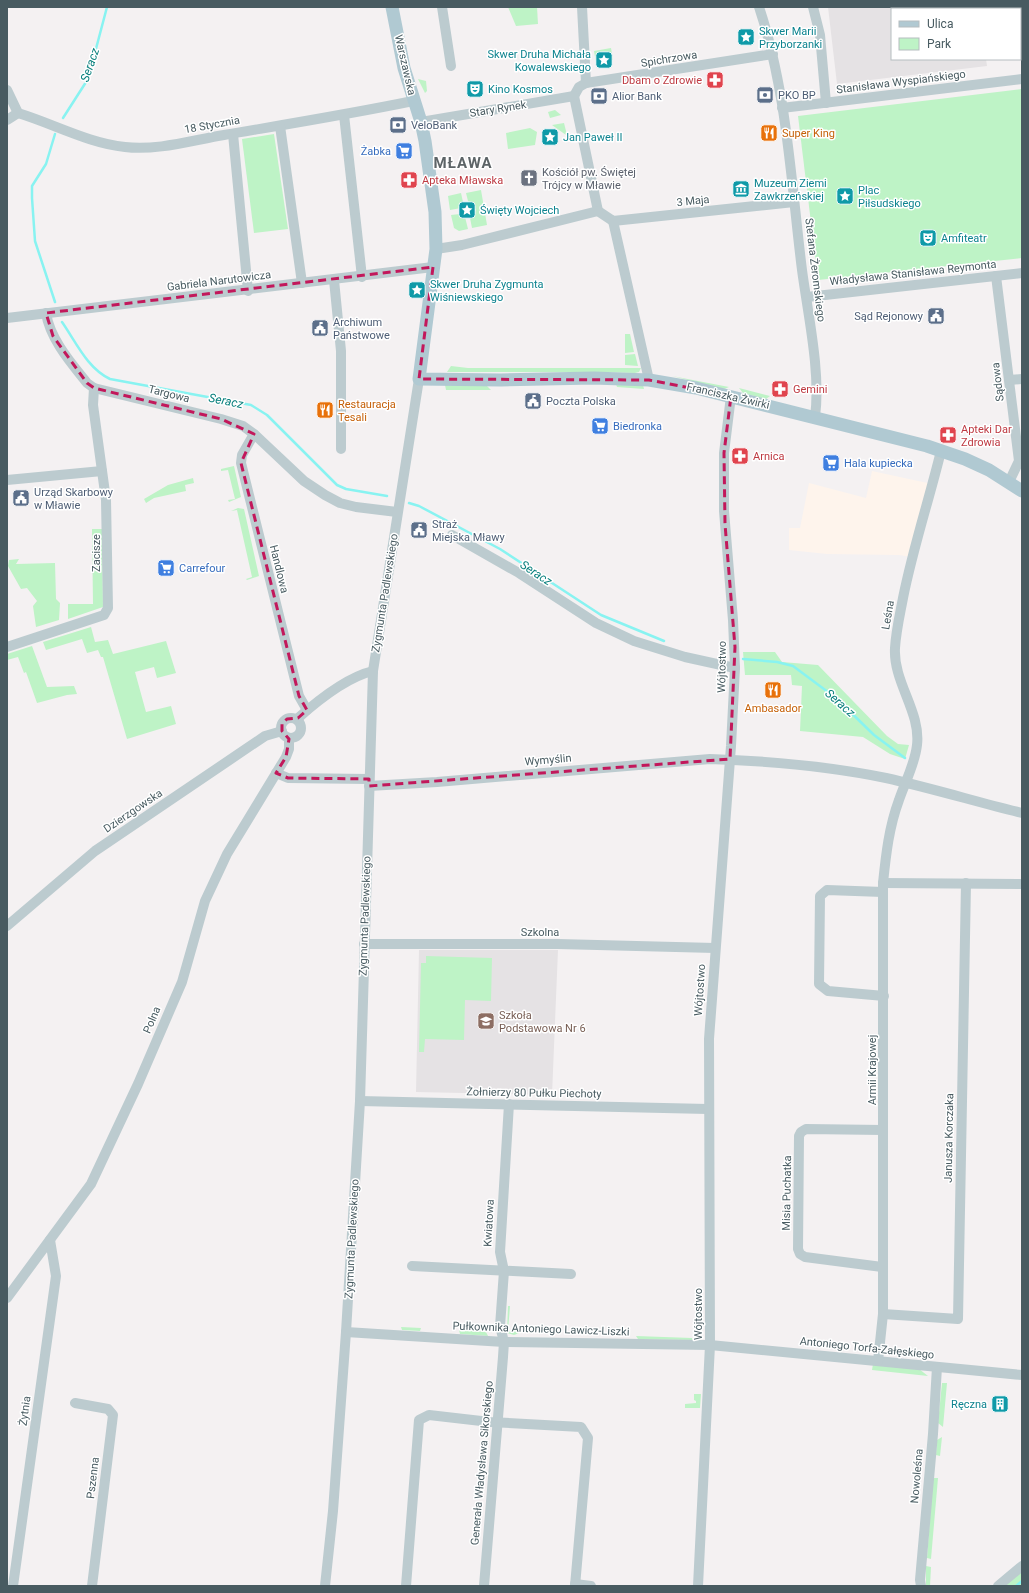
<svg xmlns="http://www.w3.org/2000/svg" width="1029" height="1593" font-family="Roboto,sans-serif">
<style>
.commercial{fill:#fef4ec}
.education{fill:#e5e2e4}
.green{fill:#bef3c6}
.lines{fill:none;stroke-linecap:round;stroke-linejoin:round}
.stream{stroke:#88f3f1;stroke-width:2.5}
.minor{stroke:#bccbcf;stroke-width:10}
.major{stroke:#b0c9d2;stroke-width:13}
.marked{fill:none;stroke:#c2185b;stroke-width:3;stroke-dasharray:8 5;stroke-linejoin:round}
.labels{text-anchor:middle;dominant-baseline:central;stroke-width:3;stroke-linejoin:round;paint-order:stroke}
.culture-label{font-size:11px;fill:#0d838f;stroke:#fff;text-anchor:start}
.street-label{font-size:11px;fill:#485b61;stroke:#fff}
.health-label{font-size:11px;fill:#be3a42;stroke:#fff;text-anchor:start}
.service-label{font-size:11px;fill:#4e5e75;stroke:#fff;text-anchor:start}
.food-label{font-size:11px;fill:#c56008;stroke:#fff;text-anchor:start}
.shop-label{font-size:11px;fill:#366cbe;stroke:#fff;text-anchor:start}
.worship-label{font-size:11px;fill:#5b616d;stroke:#fff;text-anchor:start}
.education-label{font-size:11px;fill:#785e54;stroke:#fff;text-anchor:start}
.water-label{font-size:12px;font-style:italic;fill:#077f7c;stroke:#fff}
.district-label{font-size:15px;font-weight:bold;letter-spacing:1px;fill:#5d6467;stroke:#fff}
</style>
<rect width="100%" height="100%" fill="#f4f1f2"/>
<!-- commercial -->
<path class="commercial" d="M872,471l60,13 -21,73 -12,-2 -72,-1 -38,-4v-22h11l9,-45 57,15z"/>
<!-- education -->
<g class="education">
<path d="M828,7h152v2h-88v50h94l1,7 -150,18z"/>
<path d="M419,950h139l-6,145 -136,-3z"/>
</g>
<!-- green -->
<g class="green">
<path d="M508,7h29l1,17 -22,2z"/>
<path d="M611,48l2,12h-3l-4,-3 -3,5 -7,1 -2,-12z"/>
<path d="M418,79l8,2 1,10 -2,2z"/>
<path d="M1022,89v169l-204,22 -20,-164z"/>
<path d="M555,110l6,5 -11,3 -2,-6z"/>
<path d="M564,123l3,12h-1l-14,-10z"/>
<path d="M530,128l7,4 -2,13 -27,4 -2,-16z"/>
<path d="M274,134l14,95 -34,4 -12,-94z"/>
<path d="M481,190l6,35 -15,3 -2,-10 6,-8 -8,-9 -2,-8z"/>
<path d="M461,193l2,9 -2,6 -11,2 -2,-14z"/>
<path d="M460,214l5,3 3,12 -9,2 -5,-3 -3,-13z"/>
<path d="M625,334h5l4,18 -9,1z"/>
<path d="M635,354l3,12 -13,-1v-10z"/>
<path d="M451,366l17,2h173l-2,4 -4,1 -36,-1h-152z"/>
<path d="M672,376l57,11 -5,2z"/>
<path d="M616,384l27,1 1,4 -27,-2z"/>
<path d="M445,385l42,1 4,4h-45z"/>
<path d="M739,388l31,8 -4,3 -23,-6z"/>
<path d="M234,466l7,31 -12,5 -1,-2 7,-1 -7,-29 -7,1v-2z"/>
<path d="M193,478l1,5 -9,2 1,6 -32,7 -8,5 -2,-4 24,-14z"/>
<path d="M238,508l6,1 15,67 -12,4 -1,-1 6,-2 -15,-67 -6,1z"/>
<path d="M92,529h10l1,78 -35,12v-15h25z"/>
<path d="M19,559l-3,5 39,-1 1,36 4,4 -1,17 -23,7 -3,-21 4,-5 -10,-13 -6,1 -13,-23 1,-6z"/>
<path d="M91,627l4,15 13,-2 5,14 53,-13 10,32 -19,5 -3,-11 -19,5 11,40 25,-6 5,18 -49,15 -24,-82h-2l-3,-7 -11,3 -5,-14 -36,11 -3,-8z"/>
<path d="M32,646l15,41 27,-1 3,8 -10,1 -30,8 -11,-31 -2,1 -6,-16 -11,3v-6z"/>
<path d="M743,652h32l7,10 36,3 69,71 11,8 11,1 -4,14 -15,-5 -27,-17 -63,-6 2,-45 -10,-1 -1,-10h-46z"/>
<path d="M426,956l66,2 -1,43 -26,-1 -1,40 -39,-1 -1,13h-5l2,-89h5z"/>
<path d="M508,1306h2l-2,25 14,1 -8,3 -7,-2z"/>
<path d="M401,1327l20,1 -1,3 -18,-1z"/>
<path d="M459,1330l27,2 2,4 -28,-2z"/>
<path d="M636,1336l56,2 1,2 -55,-1z"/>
<path d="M873,1364l46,5 9,7 -56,-6z"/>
<path d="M942,1383h5l-4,44 -5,-4z"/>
<path d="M694,1394h7l-1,14h-15v-4l11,-1v-2l-2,-1z"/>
<path d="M942,1437l-2,19 -4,-1 1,-15z"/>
<path d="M933,1478h5l-7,81 -4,-1z"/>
<path d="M926,1566l5,1 -1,19h-4z"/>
<path d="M1022,1568v18h-21z"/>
</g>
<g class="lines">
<!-- stream -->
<g class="stream">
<path d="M63,118l25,-39 19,-72"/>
<path d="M55,302l-20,-61 -3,-43v-12l14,-22 9,-30"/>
<path d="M62,322c14,20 25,46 48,57l141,26 16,10 70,70 9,4 41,7"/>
<path d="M409,503l10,3 81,43 101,66 63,26"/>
<path d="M743,659l34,3 16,4 43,32 38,37 31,23"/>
<path d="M1016,1586l6,-5"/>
</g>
<!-- minor -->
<g class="minor">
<path d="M442,7l9,59"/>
<path d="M582,7l4,76"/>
<path d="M759,7c28,84 32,175 43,263 6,45 19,103 13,147"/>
<path d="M813,7l7,28 6,68"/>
<path d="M7,90l11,23"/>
<path d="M574,96l5,-9 7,-4 187,-29"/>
<path d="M574,96l24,115"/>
<path d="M782,108l240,-29"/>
<path d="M18,113c36,11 70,30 107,34 32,4 68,-7 99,-12 64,-11 126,-21 189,-34"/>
<path d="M344,115l18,162"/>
<path d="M7,120l11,-7"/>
<path d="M421,122l153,-26"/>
<path d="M280,126l22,157"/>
<path d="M233,134l15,157"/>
<path d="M598,211l15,10 181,-19"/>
<path d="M613,221l36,159"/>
<path d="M436,249l26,-4 136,-34"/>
<path d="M996,276l23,185 -10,21"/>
<path d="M334,280l7,71v98"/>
<path d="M807,297l215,-24"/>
<path d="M46,313c4,26 25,50 41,70l7,5 127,31 22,7 11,8 50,47 21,14 15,8 16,4 41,5"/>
<path d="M7,318l426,-51"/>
<path d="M1010,380l12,-1"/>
<path d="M254,434l-12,21 -1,8 58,233 8,14"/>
<path d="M7,480l95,-9"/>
<path d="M452,535l67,38 77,50 38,18 51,16 50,11"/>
<path d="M7,647l97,-32 4,-7 -2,-108 -13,-95 1,-17"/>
<circle cx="291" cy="728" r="10"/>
<path d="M297,719c19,-17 50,-42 76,-48"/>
<path d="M276,773l12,5 81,1"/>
<path d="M369,786l68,-4 273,-23c58,2 118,7 176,19 45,10 91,24 136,35"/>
<path d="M883,883l139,1"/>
<path d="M883,892l-56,-2 -7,6 -1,88 9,7 56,5"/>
<path d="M7,926l88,-75 170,-115 17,-5"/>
<path d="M364,944h194l157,4"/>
<path d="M360,1101l348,8"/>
<path d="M412,1266l159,8"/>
<path d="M882,1267l-77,-10 -5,-3 -2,-5 1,-113 2,-4 5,-3 77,1"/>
<path d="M7,1298l84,-114 47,-100 44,-102 23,-81 22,-47 59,-97 3,-8v-11"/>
<path d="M883,1314l75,5 8,-436"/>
<path d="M346,1332l158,10 206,3 312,30"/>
<path d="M878,1361l5,-47v-431c3,-29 6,-56 16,-83 6,-18 16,-36 18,-55 4,-33 -24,-63 -22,-97 1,-17 5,-34 8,-50 10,-50 26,-98 38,-147"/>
<path d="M75,1403l33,6 5,6 -21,171"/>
<path d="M575,1584l16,2"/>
<path d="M13,1586l43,-310 -6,-36"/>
<path d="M325,1586l8,-75 13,-179 14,-231 13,-430 46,-292"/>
<path d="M406,1586l13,-166 10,-5 61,7 91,5 7,11 -13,148"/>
<path d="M484,1586l19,-229 1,-15 -4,-16 4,-55 -4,-19 9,-148"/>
<path d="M698,1586l12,-241 -1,-306 22,-293 4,-78 -2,-48 -9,-109v-58l7,-57"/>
<path d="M921,1586l-1,-6 13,-146 4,-67"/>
<path d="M998,1586l24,-20"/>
</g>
<!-- major -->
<path class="major" d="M392,7l12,61 17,54 4,19 10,71 1,37 -17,130 82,1 93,-2 55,2 47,8 231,58 38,13 24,11 33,21"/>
</g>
<!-- marked area -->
<path class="marked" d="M433,267l-14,112 230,1 82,16 -7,57 1,71 10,123 -5,112 -361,27v-7l-81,-1 -12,-5 10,-16 3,-18 -7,-8v-7l5,-5 11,-1 9,-8 -8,-14 -58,-233 13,-29 -33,-15 -127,-31 -7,-5 -34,-47 -7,-23z"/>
<!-- icons -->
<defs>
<symbol id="sight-square" viewBox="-11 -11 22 22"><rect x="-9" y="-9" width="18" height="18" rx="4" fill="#0f9aa8" stroke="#fff"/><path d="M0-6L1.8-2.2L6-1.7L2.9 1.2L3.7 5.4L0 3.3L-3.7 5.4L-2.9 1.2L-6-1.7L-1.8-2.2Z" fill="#fff"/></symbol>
<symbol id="pharmacy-square" viewBox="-11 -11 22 22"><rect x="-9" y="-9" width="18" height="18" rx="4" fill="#e0444e" stroke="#fff"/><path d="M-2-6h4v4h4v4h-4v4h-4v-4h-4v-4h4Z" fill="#fff"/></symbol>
<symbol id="theatre-square" viewBox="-11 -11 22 22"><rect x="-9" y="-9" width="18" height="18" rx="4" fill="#0f9aa8" stroke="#fff"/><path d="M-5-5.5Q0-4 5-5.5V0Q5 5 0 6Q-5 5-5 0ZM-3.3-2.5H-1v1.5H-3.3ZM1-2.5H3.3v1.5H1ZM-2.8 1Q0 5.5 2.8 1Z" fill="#fff"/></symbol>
<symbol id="bank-square" viewBox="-11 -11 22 22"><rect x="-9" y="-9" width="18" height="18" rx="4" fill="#5c6f8a" stroke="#fff"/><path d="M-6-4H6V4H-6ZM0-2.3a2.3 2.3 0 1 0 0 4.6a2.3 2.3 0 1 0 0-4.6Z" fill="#fff"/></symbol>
<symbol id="restaurant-square" viewBox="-11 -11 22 22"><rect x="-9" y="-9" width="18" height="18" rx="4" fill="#e8710a" stroke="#fff"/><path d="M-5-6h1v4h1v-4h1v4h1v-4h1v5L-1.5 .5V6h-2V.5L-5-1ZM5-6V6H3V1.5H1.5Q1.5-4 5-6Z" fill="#fff"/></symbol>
<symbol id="supermarket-square" viewBox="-11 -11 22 22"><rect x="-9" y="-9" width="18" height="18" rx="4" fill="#3f7fe0" stroke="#fff"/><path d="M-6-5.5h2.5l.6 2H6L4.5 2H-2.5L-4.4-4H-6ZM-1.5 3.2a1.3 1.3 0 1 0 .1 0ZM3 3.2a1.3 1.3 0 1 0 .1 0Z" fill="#fff"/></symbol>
<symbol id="church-square" viewBox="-11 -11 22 22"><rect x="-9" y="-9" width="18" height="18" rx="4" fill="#6b7280" stroke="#fff"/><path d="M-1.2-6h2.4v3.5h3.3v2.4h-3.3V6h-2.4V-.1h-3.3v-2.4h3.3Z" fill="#fff"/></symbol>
<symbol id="museum-square" viewBox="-11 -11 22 22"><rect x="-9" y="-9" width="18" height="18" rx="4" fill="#0f9aa8" stroke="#fff"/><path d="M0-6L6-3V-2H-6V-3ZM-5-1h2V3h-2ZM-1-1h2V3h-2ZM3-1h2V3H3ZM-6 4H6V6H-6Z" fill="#fff"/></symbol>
<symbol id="civic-square" viewBox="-11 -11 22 22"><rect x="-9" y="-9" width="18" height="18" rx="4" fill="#5c6f8a" stroke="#fff"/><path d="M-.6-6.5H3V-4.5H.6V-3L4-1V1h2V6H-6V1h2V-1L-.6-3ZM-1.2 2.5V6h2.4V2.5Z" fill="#fff"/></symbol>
<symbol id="school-square" viewBox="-11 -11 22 22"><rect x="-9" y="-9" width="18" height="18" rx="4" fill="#8d6e63" stroke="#fff"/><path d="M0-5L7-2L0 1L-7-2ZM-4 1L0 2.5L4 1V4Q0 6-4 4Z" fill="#fff"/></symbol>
<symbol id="building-square" viewBox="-11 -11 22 22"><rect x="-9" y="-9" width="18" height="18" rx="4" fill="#0f9aa8" stroke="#fff"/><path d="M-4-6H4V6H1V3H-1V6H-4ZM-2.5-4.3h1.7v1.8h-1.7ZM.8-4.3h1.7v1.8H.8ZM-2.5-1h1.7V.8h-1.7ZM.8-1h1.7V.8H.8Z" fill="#fff"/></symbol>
</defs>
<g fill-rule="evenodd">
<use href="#sight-square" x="736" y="27" width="20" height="20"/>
<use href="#sight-square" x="594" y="50" width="20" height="20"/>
<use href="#pharmacy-square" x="705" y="70" width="20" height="20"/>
<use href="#theatre-square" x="465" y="79" width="20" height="20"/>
<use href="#bank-square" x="755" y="85" width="20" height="20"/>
<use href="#bank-square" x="589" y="86" width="20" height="20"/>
<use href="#bank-square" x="388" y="115" width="20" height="20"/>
<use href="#restaurant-square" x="759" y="123" width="20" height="20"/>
<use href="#sight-square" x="540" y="127" width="20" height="20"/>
<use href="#supermarket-square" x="394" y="141" width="20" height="20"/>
<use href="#church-square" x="519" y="168" width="20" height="20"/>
<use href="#pharmacy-square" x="399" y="170" width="20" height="20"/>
<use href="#museum-square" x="731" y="179" width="20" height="20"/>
<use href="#sight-square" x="835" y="186" width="20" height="20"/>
<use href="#sight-square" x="457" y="200" width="20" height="20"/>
<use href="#theatre-square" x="918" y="228" width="20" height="20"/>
<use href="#sight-square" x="407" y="280" width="20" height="20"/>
<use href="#civic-square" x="926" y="306" width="20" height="20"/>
<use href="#civic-square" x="310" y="318" width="20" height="20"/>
<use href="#pharmacy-square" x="770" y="379" width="20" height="20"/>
<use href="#civic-square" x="523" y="391" width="20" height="20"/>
<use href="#restaurant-square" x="315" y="400" width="20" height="20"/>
<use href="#supermarket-square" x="590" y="416" width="20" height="20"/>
<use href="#pharmacy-square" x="938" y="425" width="20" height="20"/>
<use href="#pharmacy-square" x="730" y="446" width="20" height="20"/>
<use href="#supermarket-square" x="821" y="453" width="20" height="20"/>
<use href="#civic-square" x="11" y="488" width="20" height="20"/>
<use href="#civic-square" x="409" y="520" width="20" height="20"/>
<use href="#supermarket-square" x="156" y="558" width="20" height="20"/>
<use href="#restaurant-square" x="763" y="680" width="20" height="20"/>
<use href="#school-square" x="476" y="1011" width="20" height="20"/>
<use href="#building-square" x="990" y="1394" width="20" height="20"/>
</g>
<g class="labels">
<!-- culture labels -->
<g class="culture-label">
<text x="759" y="31">Skwer Marii<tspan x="759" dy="13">Przyborzanki</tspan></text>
<text x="591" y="54" text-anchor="end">Skwer Druha Michała<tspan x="591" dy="13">Kowalewskiego</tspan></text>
<text x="488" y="89">Kino Kosmos</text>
<text x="563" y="137">Jan Paweł II</text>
<text x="754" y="183">Muzeum Ziemi<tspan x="754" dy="13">Zawkrzeńskiej</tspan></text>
<text x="858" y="190">Plac<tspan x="858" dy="13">Piłsudskiego</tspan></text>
<text x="480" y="210">Święty Wojciech</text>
<text x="941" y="238">Amfiteatr</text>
<text x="430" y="284">Skwer Druha Zygmunta<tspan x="430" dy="13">Wiśniewskiego</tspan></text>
<text x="987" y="1404" text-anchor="end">Ręczna</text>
</g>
<!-- street labels -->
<g class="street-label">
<text transform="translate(669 59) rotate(-9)">Spichrzowa</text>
<text transform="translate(405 65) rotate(77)">Warszawska</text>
<text transform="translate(901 82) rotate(-7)">Stanisława Wyspiańskiego</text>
<text transform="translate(498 109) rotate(-9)">Stary Rynek</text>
<text transform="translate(212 125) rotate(-10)">18 Stycznia</text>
<text transform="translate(693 201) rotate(-6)">3 Maja</text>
<text transform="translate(815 270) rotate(83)">Stefana Żeromskiego</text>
<text transform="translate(913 273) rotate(-6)">Władysława Stanisława Reymonta</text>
<text transform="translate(219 281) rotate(-7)">Gabriela Narutowicza</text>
<text transform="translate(998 382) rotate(-97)">Sądowa</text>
<text transform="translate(169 394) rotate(14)">Targowa</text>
<text transform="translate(728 396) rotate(13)">Franciszka Żwirki</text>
<text transform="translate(96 553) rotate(-90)">Zacisze</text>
<text transform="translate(279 569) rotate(76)">Handlowa</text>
<text transform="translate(385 593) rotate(-81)">Zygmunta Padlewskiego</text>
<text transform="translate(888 615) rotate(-80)">Leśna</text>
<text transform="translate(722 667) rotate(-89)">Wójtostwo</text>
<text transform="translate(548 760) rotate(-5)">Wymyślin</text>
<text transform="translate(133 811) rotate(-34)">Dzierzgowska</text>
<text transform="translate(365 916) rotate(-88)">Zygmunta Padlewskiego</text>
<text x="540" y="932">Szkolna</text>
<text transform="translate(700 990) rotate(-86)">Wójtostwo</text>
<text transform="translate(152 1020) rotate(-67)">Polna</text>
<text transform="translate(872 1070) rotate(-90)">Armii Krajowej</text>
<text transform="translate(534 1093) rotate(1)">Żołnierzy 80 Pułku Piechoty</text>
<text transform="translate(949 1138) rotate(-89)">Janusza Korczaka</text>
<text transform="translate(787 1193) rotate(-89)">Misia Puchatka</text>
<text transform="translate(489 1223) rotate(-87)">Kwiatowa</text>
<text transform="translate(352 1239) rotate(-87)">Zygmunta Padlewskiego</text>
<text transform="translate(698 1314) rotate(-90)">Wójtostwo</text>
<text transform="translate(541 1329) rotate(2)">Pułkownika Antoniego Lawicz-Liszki</text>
<text transform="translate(867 1348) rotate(6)">Antoniego Torfa-Załęskiego</text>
<text transform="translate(25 1411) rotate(-82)">Żytnia</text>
<text transform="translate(482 1463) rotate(-85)">Generała Władysława Sikorskiego</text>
<text transform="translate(917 1476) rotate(-85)">Nowoleśna</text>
<text transform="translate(93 1478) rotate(-83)">Pszenna</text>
</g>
<!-- health labels -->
<g class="health-label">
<text x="702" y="80" text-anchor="end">Dbam o Zdrowie</text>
<text x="422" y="180">Apteka Mławska</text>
<text x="793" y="389">Gemini</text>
<text x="961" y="429">Apteki Dar<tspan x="961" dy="13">Zdrowia</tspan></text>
<text x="753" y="456">Arnica</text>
</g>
<!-- service labels -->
<g class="service-label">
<text x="778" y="95">PKO BP</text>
<text x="612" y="96">Alior Bank</text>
<text x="411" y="125">VeloBank</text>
<text x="923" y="316" text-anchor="end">Sąd Rejonowy</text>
<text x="333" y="322">Archiwum<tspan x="333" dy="13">Państwowe</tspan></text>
<text x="546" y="401">Poczta Polska</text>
<text x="34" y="492">Urząd Skarbowy<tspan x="34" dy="13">w Mławie</tspan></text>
<text x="432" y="524">Straż<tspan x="432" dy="13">Miejska Mławy</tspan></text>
</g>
<!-- food labels -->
<g class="food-label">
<text x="782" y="133">Super King</text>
<text x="338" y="404">Restauracja<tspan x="338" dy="13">Tesali</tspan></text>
<text x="773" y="708" text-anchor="middle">Ambasador</text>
</g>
<!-- shop labels -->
<g class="shop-label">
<text x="391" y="151" text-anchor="end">Żabka</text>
<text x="613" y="426">Biedronka</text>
<text x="844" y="463">Hala kupiecka</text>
<text x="179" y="568">Carrefour</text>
</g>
<!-- worship labels -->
<g class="worship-label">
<text x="542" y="172">Kościół pw. Świętej<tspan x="542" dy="13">Trójcy w Mławie</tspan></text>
</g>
<!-- education labels -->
<g class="education-label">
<text x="499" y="1015">Szkoła<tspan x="499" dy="13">Podstawowa Nr 6</tspan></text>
</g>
<!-- water labels -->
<g class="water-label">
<text transform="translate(90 65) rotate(-71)">Seracz</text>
<text transform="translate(226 401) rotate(11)">Seracz</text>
<text transform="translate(536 573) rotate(33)">Seracz</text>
<text transform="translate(840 703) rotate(41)">Seracz</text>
</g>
<!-- district labels -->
<g class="district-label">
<text x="463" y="163">MŁAWA</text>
</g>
</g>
<!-- border -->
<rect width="1029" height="1593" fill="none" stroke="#485b61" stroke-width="16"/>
<!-- legend -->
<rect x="891" y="8" width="130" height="52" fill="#ffffff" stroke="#b6bdc0"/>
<rect x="899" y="21" width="20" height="6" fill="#b0c9d2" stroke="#b6bdc0"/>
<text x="927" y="28" font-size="12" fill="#485b61">Ulica</text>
<rect x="899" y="38" width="20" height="12" fill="#bef3c6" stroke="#b6bdc0"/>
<text x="927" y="48" font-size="12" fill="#485b61">Park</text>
</svg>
